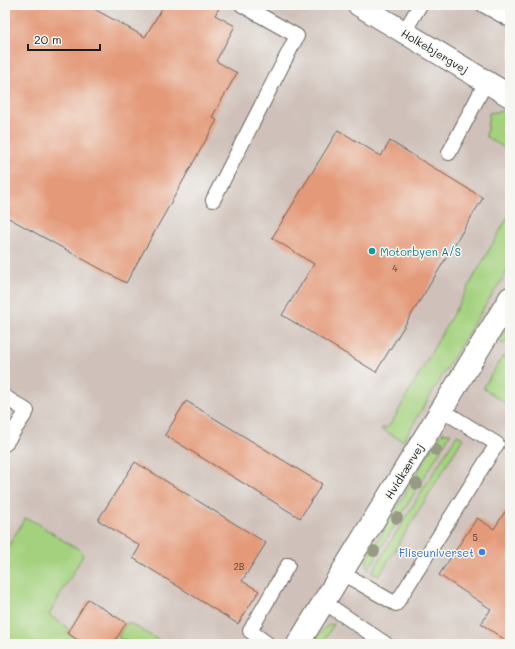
<svg xmlns="http://www.w3.org/2000/svg" width="515" height="649" font-family="Mali,sans-serif">
<style>
.industrial{fill:#cfc1ba}
.green{fill:#a4d17e;stroke:#60764d}
.building{fill:#e49978}
.lines{fill:none;stroke-linecap:round;stroke-linejoin:round}
.service-casing{stroke:#68635d;stroke-width:16}
.tertiary-casing{stroke:#68635d;stroke-width:24}
.service{stroke:#fff;stroke-width:14}
.tertiary{stroke:#fff;stroke-width:22}
.tree{fill:#989a83}
.culture-dot{fill:#0f9aa8;stroke:#f6f6f2;stroke-width:1.5}
.shop-dot{fill:#3f7fe0;stroke:#f6f6f2;stroke-width:1.5}
.labels{text-anchor:middle;dominant-baseline:central;stroke-width:3;stroke-linejoin:round;paint-order:stroke}
.number-label{font-size:9px;fill:#4e3b33}
.street-label{font-size:11px;fill:#1c1c1c;stroke:#f6f6f2}
.culture-label{font-size:11px;fill:#0d838f;stroke:#f6f6f2;text-anchor:start}
.shop-label{font-size:11px;fill:#366cbe;stroke:#f6f6f2;text-anchor:end}
</style>
<rect width="100%" height="100%" fill="#f6f6f2"/>
<filter id="ink" filterUnits="userSpaceOnUse"><feTurbulence type="fractalNoise" baseFrequency=".025" numOctaves="2"/><feDisplacementMap in="SourceGraphic" scale="8" xChannelSelector="R" yChannelSelector="G"/><feConvolveMatrix kernelMatrix="1 2 1 2 8 2 1 2 1" color-interpolation-filters="sRGB"/></filter>
<filter id="wash" filterUnits="userSpaceOnUse"><feTurbulence type="fractalNoise" baseFrequency=".012" numOctaves="4" result="noise"/><feDisplacementMap in="SourceGraphic" scale="16" xChannelSelector="R" yChannelSelector="G"/><feGaussianBlur stdDeviation="0.9" result="paint"/><feColorMatrix in="noise" values="0 0 0 0 0 0 0 0 0 0 0 0 0 0 0 0 0 1.4 0 .05"/><feComposite in="paint" operator="in"/></filter>
<g filter="url(#wash)">
<rect width="100%" height="100%" fill="#f5e8d7"/>
<!-- industrial -->
<rect class="industrial" x="5" y="5" width="505" height="639"/>
<!-- green -->
<g class="green">
<path d="M503,111l7,3v37l-24,-14 3,-24z"/>
<path d="M510,213v54l-34,53 -73,121 -22,-12 7,-2 4,-5z"/>
<path d="M510,320v15l-6,9 -4,-2 -1,-2z"/>
<path d="M503,356l7,4v36l-1,2 1,1v7l-26,-17v-3z"/>
<path d="M442,433h9l-82,135 -2,-1v-8l70,-120z"/>
<path d="M457,435l6,3 -84,138 -6,-2 -1,-2 51,-83z"/>
<path d="M25,518l12,5 33,22 9,4 4,6 -34,60 20,14 -2,4 17,11h-79v-92z"/>
<path d="M126,623l5,1 34,20h-36l-11,-7z"/>
<path d="M334,624l-12,20h-8c5,-9 9,-19 20,-20z"/>
</g>
<g id="blocks">
<!-- building -->
<g class="building">
<path d="M5,5h82l58,32 19,-32h57l-6,10 20,11 -19,35 21,12 -25,44 5,3 -91,163 -121,-67z"/>
<path d="M338,130l43,26 9,-15 93,57 -107,174 -94,-57 32,-51 -42,-26z"/>
<path d="M186,401l136,83 -22,34 -135,-83z"/>
<path d="M135,462l131,81 -24,38 17,10 -21,33 -105,-66 7,-12 -42,-26z"/>
<path d="M510,504v139l-29,-19 10,-15 -52,-34 38,-57 17,11z"/>
<path d="M88,599l38,24 -13,21h-29l-17,-11z"/>
</g>
</g>
</g>
<g filter="url(#ink)">
<use href="#blocks" fill-opacity="0" stroke="#68635d" stroke-width="1"/>
<g class="lines">
<defs>
<g id="service">
<path d="M483,5l27,15"/>
<path d="M404,32l16,-27"/>
<path d="M449,153l37,-71"/>
<path d="M213,200l84,-164 -55,-31"/>
<path d="M5,397l22,14 -22,33"/>
<path d="M342,573l54,31 101,-160 -55,-34"/>
<path d="M324,602l62,42"/>
<path d="M268,644l-18,-13 38,-66"/>
</g>
<g id="tertiary">
<path d="M359,5l151,91"/>
<path d="M298,644l212,-346"/>
</g>
</defs>
<!-- service casing -->
<use href="#service" class="service-casing"/>
<!-- tertiary casing -->
<use href="#tertiary" class="tertiary-casing"/>
<!-- service -->
<use href="#service" class="service"/>
<!-- tertiary -->
<use href="#tertiary" class="tertiary"/>
</g>
<!-- trees -->
<g class="tree">
<circle cx="436" cy="450" r="6"/>
<circle cx="417" cy="484" r="6"/>
<circle cx="397" cy="518" r="6"/>
<circle cx="374" cy="551" r="6"/>
</g>
</g>
<!-- markers -->
<circle class="culture-dot" cx="372" cy="251" r="4"/>
<circle class="shop-dot" cx="482" cy="552" r="4"/>
<g class="labels">
<!-- number labels -->
<g class="number-label">
<text x="395" y="268">4</text>
<text x="475" y="537">5</text>
<text x="239" y="566">2B</text>
</g>
<!-- street labels -->
<g class="street-label">
<text transform="translate(435 51) rotate(31)">Holkebjergvej</text>
<text transform="translate(404 471) rotate(-58)">Hvidkærvej</text>
</g>
<!-- culture labels -->
<g class="culture-label">
<text x="380" y="251">Motorbyen A/S</text>
</g>
<!-- shop labels -->
<g class="shop-label">
<text x="474" y="552">Fliseuniverset</text>
</g>
</g>
<!-- margin -->
<rect width="515" height="649" fill="none" stroke="#f6f6f2" stroke-width="20"/>
<!-- scale -->
<path d="M28 44v6h72v-6" fill="none" stroke="#1c1c1c" stroke-width="2"/>
<text x="34" y="44" font-size="12" fill="#1c1c1c" stroke="#f6f6f2" stroke-width="3" paint-order="stroke">20 m</text>
</svg>
